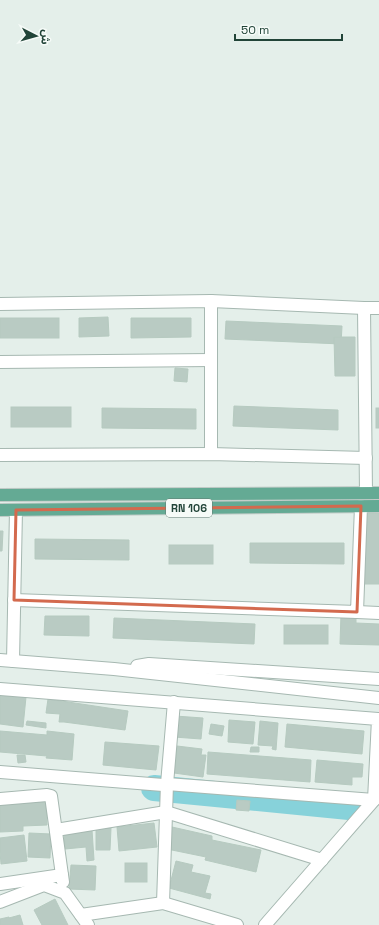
<svg xmlns="http://www.w3.org/2000/svg" width="379" height="925" font-family="'Space Grotesk','Noto Sans Arabic',sans-serif">
<style>
.lines{fill:none;stroke-linecap:round;stroke-linejoin:round}
.river{stroke:#87d2da;stroke-width:26}
.building{fill:#b9cbc3;stroke:#b6cac0}
.street-casing{stroke:#a6b8b1;stroke-width:14}
.primary-casing{stroke:#c1cbc7;stroke-width:14}
.street{stroke:#fff;stroke-width:12}
.primary{stroke:#64aa94;stroke-width:12}
.marked{fill:none;stroke:#d36a4e;stroke-width:3;stroke-linejoin:round}
.labels{text-anchor:middle;dominant-baseline:central;stroke-width:3;stroke-linejoin:round;paint-order:stroke}
.shield{fill:#f6fbf8;stroke:#617b72;stroke-width:1}
.shield-label{font-size:11px;font-weight:bold;fill:#214438}
</style>
<rect width="100%" height="100%" fill="#e4efea"/>
<g class="lines">
<!-- river -->
<path class="river" d="M154,788l195,19"/>
</g>
<!-- building -->
<g class="building">
<path d="M108,317l1,19 -30,1v-19z"/>
<rect x="0" y="318" width="59" height="20"/>
<path d="M131,318h60v19l-60,1z"/>
<path d="M226,321l116,5 -1,18 -116,-5z"/>
<path d="M334,337h21v39h-20z"/>
<path d="M175,368l13,1 -1,13 -13,-1z"/>
<path d="M234,406l104,4v20l-105,-4z"/>
<rect x="11" y="407" width="60" height="20"/>
<path d="M102,408l94,1v20l-94,-1z"/>
<rect x="376" y="408" width="3" height="20"/>
<path d="M365,513h14v71h-16z"/>
<path d="M0,531h3l-1,20h-2z"/>
<path d="M35,539l94,1v20l-94,-1z"/>
<path d="M250,543h94v21l-94,-1z"/>
<rect x="169" y="545" width="44" height="19"/>
<path d="M341,614h15v9l23,1v21l-39,-1z"/>
<path d="M45,616h44v20l-45,-1z"/>
<path d="M114,618l141,6 -1,20 -141,-6z"/>
<rect x="284" y="625" width="44" height="19"/>
<path d="M0,694l26,3 -3,30 -23,-3z"/>
<path d="M48,699l80,12 -3,19 -61,-8h-5l1,-8 -14,-1z"/>
<path d="M175,716l28,2 -2,21 -27,-2z"/>
<path d="M229,720l26,2 -2,22 -25,-2z"/>
<path d="M27,721l19,2v5l-20,-3z"/>
<path d="M260,721l18,2 -2,27 -4,-1 1,-3 -15,-1z"/>
<path d="M211,724l13,2 -2,10 -13,-2z"/>
<path d="M287,724l77,7 -2,23 -77,-7z"/>
<path d="M0,731l47,4v-4l27,3 -2,26 -26,-2 1,-2 -47,-4z"/>
<path d="M105,742l54,4 -3,24 -53,-5z"/>
<path d="M177,746l25,3 -1,6h5l-3,22 -29,-4z"/>
<path d="M251,747h8v5h-9z"/>
<path d="M208,752l103,8 -1,22 -103,-8z"/>
<path d="M17,755h8l1,7 -8,1z"/>
<path d="M317,760l46,4 -1,13h-10v8l-37,-3z"/>
<path d="M237,800l13,1 -1,10 -13,-1z"/>
<path d="M46,802l1,23 -24,1v5l-23,1v-28z"/>
<path d="M154,823l3,24 -38,4 -2,-24z"/>
<path d="M172,827l40,9v4l49,10 -5,22 -51,-12 1,-3 -39,-8z"/>
<path d="M96,828h15l-1,22h-14z"/>
<path d="M92,830l2,30 -7,1 -1,-14 -21,2 -1,-17z"/>
<path d="M29,833l22,1 -1,24 -22,-1z"/>
<path d="M24,835l3,26 -26,3 -1,-12v-14z"/>
<path d="M176,861l17,4 -2,7 19,4 -5,17 6,1 -1,5 -41,-11z"/>
<rect x="125" y="863" width="22" height="19"/>
<path d="M71,865l25,1 -1,24 -26,-1z"/>
<path d="M55,899l13,26h-26l-8,-15z"/>
<path d="M20,915l3,10h-23v-6l9,-2v1z"/>
</g>
<g class="lines">
<defs>
<g id="street">
<path d="M211,301v153"/>
<path d="M0,304l211,-3 153,7h15"/>
<path d="M364,308l2,185"/>
<path d="M0,362l211,-2"/>
<path d="M0,455l211,-1 155,4"/>
<path d="M14,600l343,12 4,-106"/>
<path d="M357,612l22,1"/>
<path d="M0,660l114,9 265,29"/>
<path d="M13,661l3,-151"/>
<path d="M137,666l12,-2 230,15"/>
<path d="M0,689l378,30 -4,81 -109,125"/>
<path d="M0,772l163,13 4,-1 207,16"/>
<path d="M0,799l47,-4 4,1 11,79"/>
<path d="M56,830l110,-18 156,48"/>
<path d="M0,884l62,-9 1,7"/>
<path d="M0,902l44,-17 21,8 23,32"/>
<path d="M163,903l4,-119 7,-82"/>
<path d="M81,915l82,-12 74,22"/>
</g>
<g id="primary">
<path d="M0,495l379,-2"/>
<path d="M0,510l379,-4"/>
</g>
</defs>
<!-- street casing -->
<use href="#street" class="street-casing"/>
<!-- primary casing -->
<use href="#primary" class="primary-casing"/>
<!-- street -->
<use href="#street" class="street"/>
<!-- primary -->
<use href="#primary" class="primary"/>
</g>
<!-- marked area -->
<path class="marked" d="M361,506l-4,106 -343,-12 2,-90z"/>
<g class="labels">
<!-- shield labels -->
<rect class="shield" x="166" y="499" width="46" height="18" rx="3"/>
<g class="shield-label">
<text x="189" y="508">RN 106</text>
</g>
</g>
<!-- north arrow -->
<g transform="translate(36 36) rotate(96)" stroke="#f6fbf8" stroke-width="3" paint-order="stroke">
<path d="M0-3L7 15L0 10L-7 15Z" fill="#214438"/>
<text y="-6" font-size="11" font-weight="bold" text-anchor="middle" fill="#214438">ش</text>
</g>
<!-- scale -->
<path d="M235 34v6h107v-6" fill="none" stroke="#214438" stroke-width="2"/>
<text x="241" y="34" font-size="12" fill="#214438" stroke="#f6fbf8" stroke-width="3" paint-order="stroke">50 m</text>
</svg>
